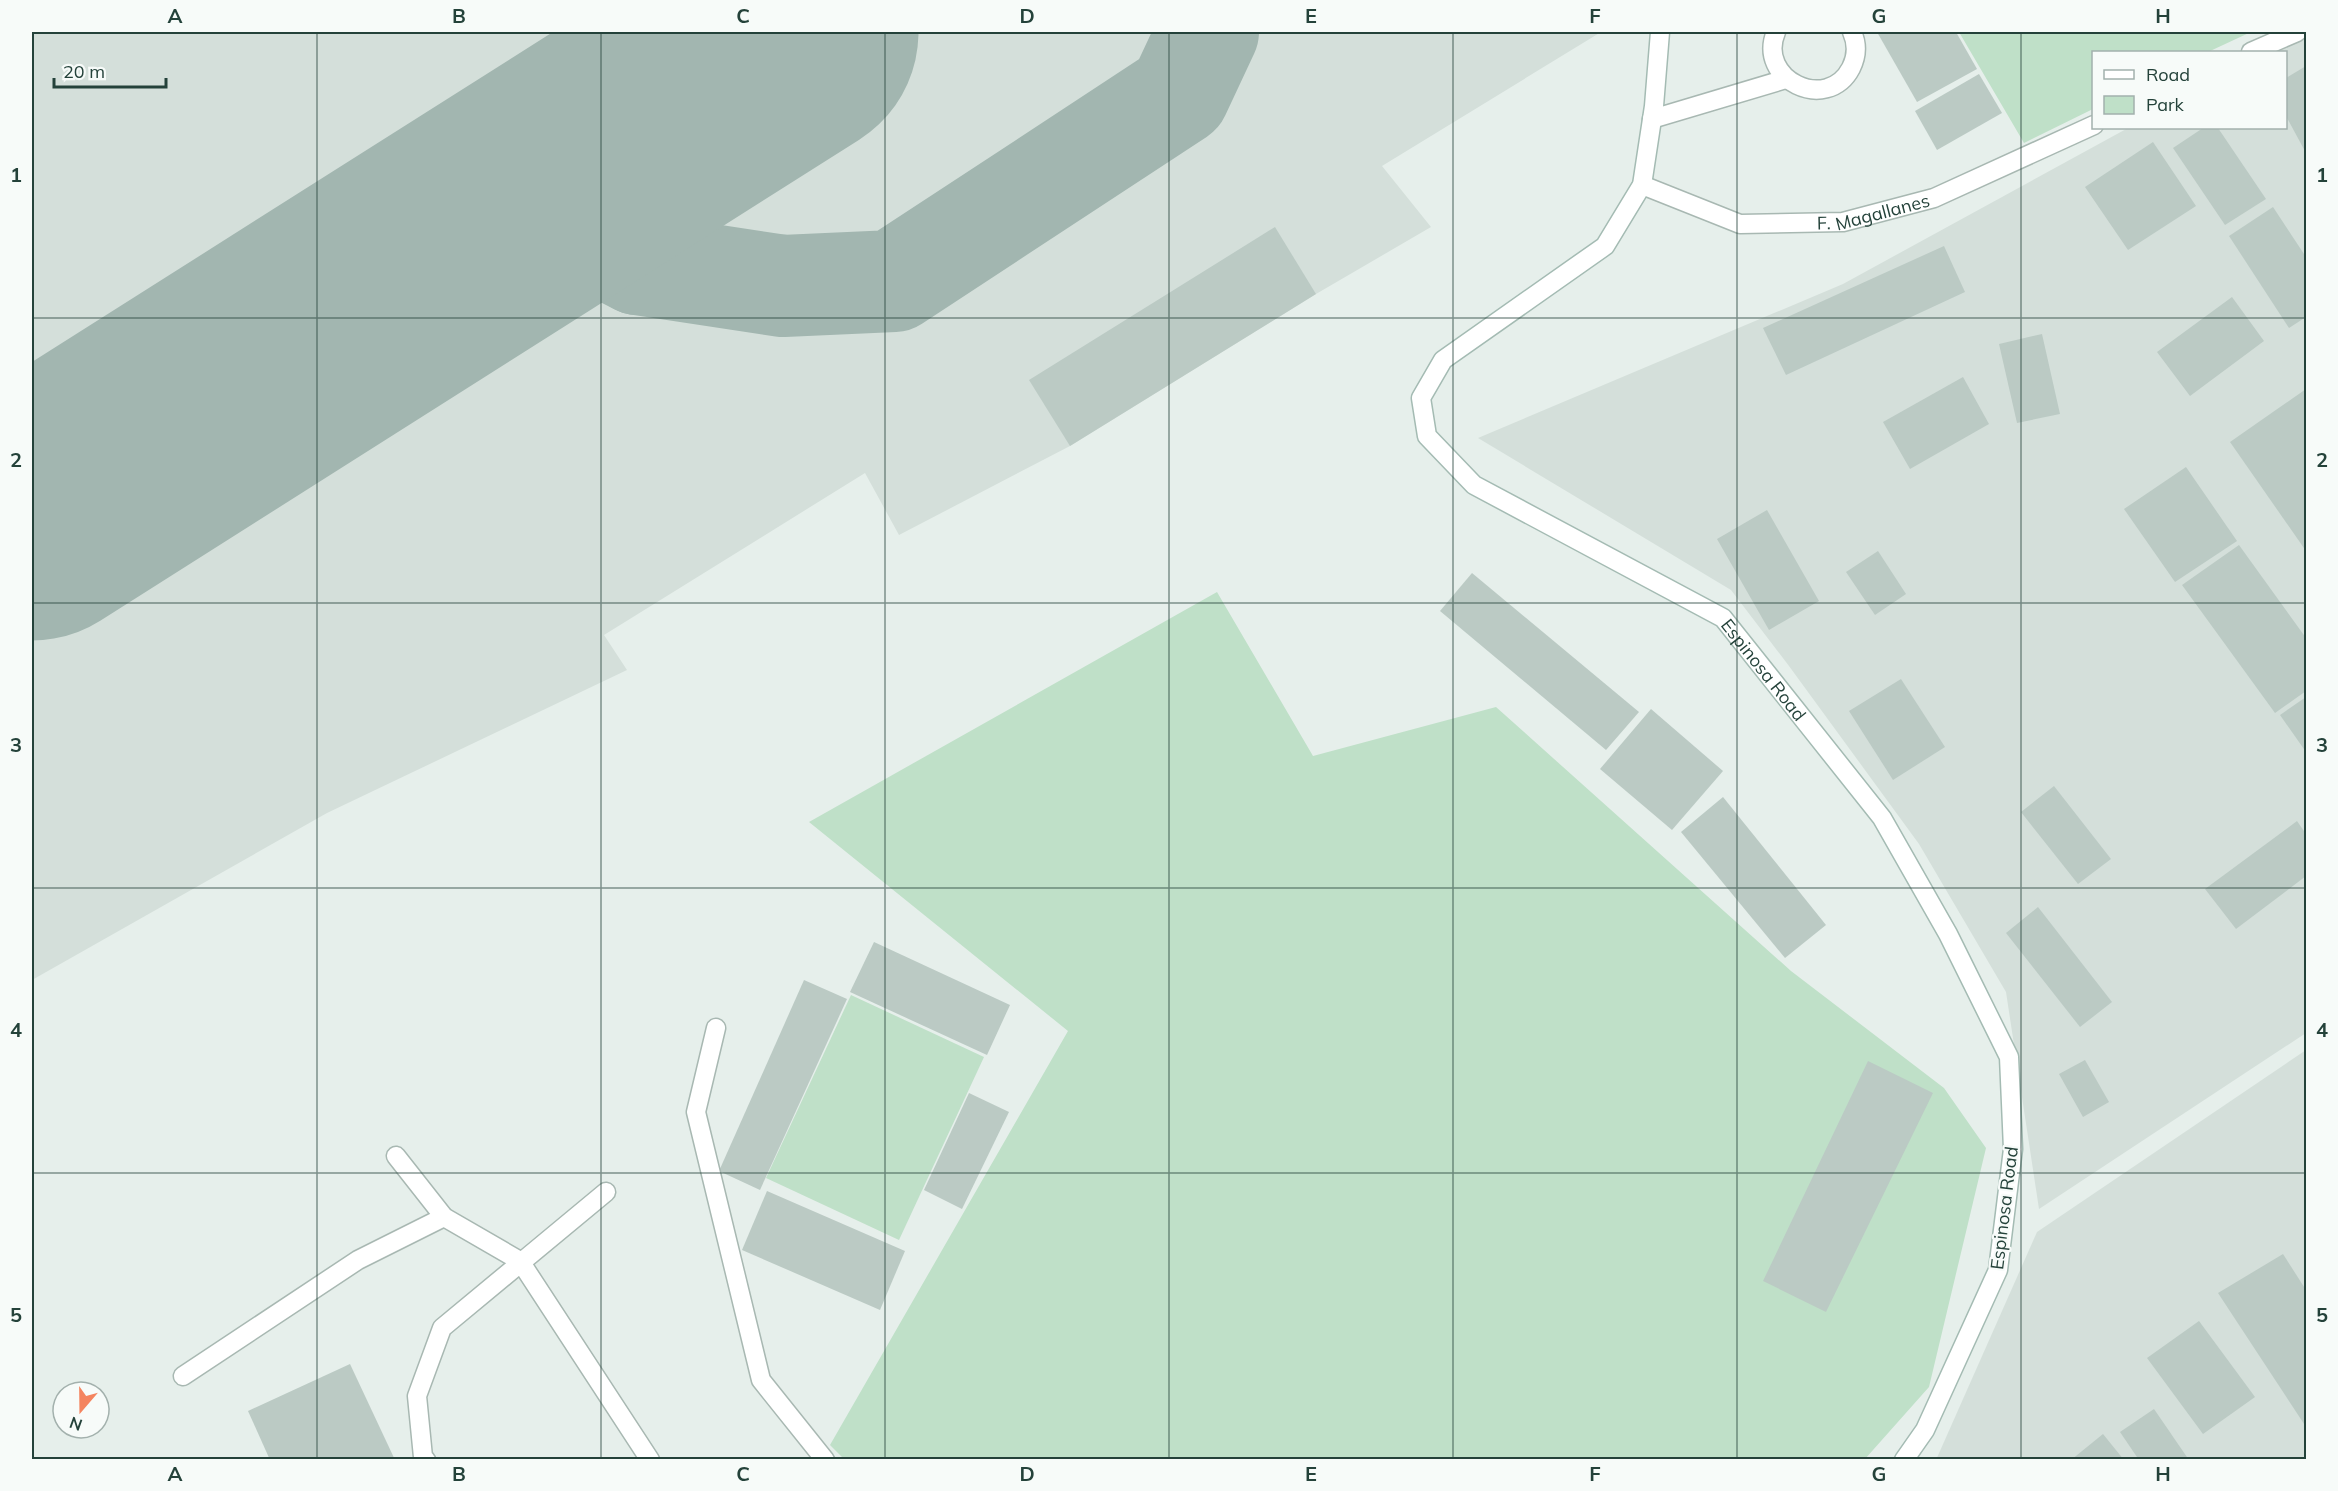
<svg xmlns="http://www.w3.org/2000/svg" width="2338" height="1491" font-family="Mulish,sans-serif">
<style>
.built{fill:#d4dfda}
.green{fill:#bfe0c8}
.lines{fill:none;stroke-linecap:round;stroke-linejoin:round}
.taxiway{stroke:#a2b6b0;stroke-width:102}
.runway{stroke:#a2b6b0;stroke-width:255}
.building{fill:#bbcac4}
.lane-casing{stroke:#a8b8b2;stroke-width:21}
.secondary-casing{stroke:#a4bbb3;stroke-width:21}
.lane{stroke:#fff;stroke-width:18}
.secondary{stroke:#fff;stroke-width:18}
.grid{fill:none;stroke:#24423a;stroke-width:1.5;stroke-opacity:0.55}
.labels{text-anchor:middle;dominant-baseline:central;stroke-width:4.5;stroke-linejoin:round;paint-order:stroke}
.street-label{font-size:18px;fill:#24423a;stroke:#f7fbf9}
.neatline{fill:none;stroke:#24423a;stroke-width:2}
.grid-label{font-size:20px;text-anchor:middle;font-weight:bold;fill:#24423a}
</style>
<rect width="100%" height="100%" fill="#e6efeb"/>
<!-- built -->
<g class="built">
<path d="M32,32h1569l-219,134 49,61 -115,67 -246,152 -171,89 -34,-62 -261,162 23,35 -300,143 -295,167z"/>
<path d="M2306,38v995l-267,176 -33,-217 -87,-148 -130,-178 -58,-76 -253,-152 365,-154 285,-156h158v-76h-10z"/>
<path d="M2306,1050v409l-370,1 101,-228z"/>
</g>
<!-- green -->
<g class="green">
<path d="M1959,32h292l-43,20h-114l-1,57 -69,34z"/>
<path d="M1217,592l96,164 183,-49 295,264 153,117 42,60 -57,239 -64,72h-1021l-14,-14 238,-414 -259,-209z"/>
<path d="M851,995l133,62 -85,183 -133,-62z"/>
</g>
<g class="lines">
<!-- taxiway -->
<g class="taxiway">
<path d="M619,141l-6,73 25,50"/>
<path d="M509,211l33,4 96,49 145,22 111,-5 285,-187 29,-62"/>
</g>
<!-- runway -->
<path class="runway" d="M32,513l759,-481"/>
</g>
<!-- building -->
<g class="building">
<path d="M1877,32h79l21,37 -60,33z"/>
<path d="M2306,66v87l-20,-37v-38z"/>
<path d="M1979,74l23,39 -65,37 -22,-39z"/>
<path d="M2203,128h15l48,71 -41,26 -52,-77z"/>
<path d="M2153,142l43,64 -68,44 -43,-63z"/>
<path d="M2273,207l33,50v60l-17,11 -60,-92z"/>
<path d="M1275,227l41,67 -246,152 -41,-66z"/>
<path d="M1944,246l21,46 -179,83 -23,-47z"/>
<path d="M2232,297l32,44 -74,55 -33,-44z"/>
<path d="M2042,334l18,80 -43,9 -18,-79z"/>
<path d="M1963,377l26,47 -79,45 -27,-47z"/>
<path d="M2306,389v162l-76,-109z"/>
<path d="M2186,467l51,74 -62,41 -51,-73z"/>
<path d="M1767,510l52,91 -50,29 -52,-91z"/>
<path d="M2239,545l67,93v53l-31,22 -93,-128z"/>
<path d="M1878,551l28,43 -31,21 -29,-43z"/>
<path d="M1472,573l167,139 -33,38 -166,-139z"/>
<path d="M1901,679l44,68 -52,33 -44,-69z"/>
<path d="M2306,697v55l-26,-37z"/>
<path d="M1651,709l72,62 -51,59 -72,-61z"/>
<path d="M2054,786l57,73 -33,25 -57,-72z"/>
<path d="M1723,797l103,128 -41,33 -104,-126z"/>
<path d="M2297,821l9,13v42l-70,53 -31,-40z"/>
<path d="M2038,907l74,95 -32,25 -74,-94z"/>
<path d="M874,942l136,63 -23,50 -137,-63z"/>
<path d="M804,980l43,19 -87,191 -41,-19z"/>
<path d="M2085,1060l24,42 -26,15 -24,-43z"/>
<path d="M1868,1061l65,32 -107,219 -63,-31z"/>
<path d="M969,1093l40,19 -47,97 -38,-19z"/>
<path d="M767,1191l138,60 -25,59 -138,-60z"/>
<path d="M2283,1254l23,36v137l-88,-134z"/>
<path d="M2199,1321l56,76 -52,37 -56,-76z"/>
<path d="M350,1364l45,96h-125l-22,-49z"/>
<path d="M2154,1409l35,51h-50l-19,-28z"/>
<path d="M2103,1434l21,26h-53z"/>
</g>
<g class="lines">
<defs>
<g id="lane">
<path d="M1776,32c-20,47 51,82 75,36 6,-12 6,-25 1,-36"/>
<path d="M2251,52l46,-20"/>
<path d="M1652,119l134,-40"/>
<path id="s1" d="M1642,185l98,39 103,-2 91,-24 160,-73"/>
<path d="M716,1028l-20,84 65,268 64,80"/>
<path d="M396,1156l48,61 76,44 130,199"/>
<path d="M183,1376l175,-116 86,-43"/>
<path d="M426,1460l-3,-3 -6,-61 25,-68 164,-136"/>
</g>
<g id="secondary">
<path id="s2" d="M1660,32l-6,74 -12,79 -37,61 -162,114 -22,38 6,38 47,49 249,133 159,200 66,116 61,123 4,92 -15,121 -73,160 -21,30"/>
</g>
</defs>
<!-- lane casing -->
<use href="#lane" class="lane-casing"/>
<!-- secondary casing -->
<use href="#secondary" class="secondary-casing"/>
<!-- lane -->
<use href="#lane" class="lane"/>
<!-- secondary -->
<use href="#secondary" class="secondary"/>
</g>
<!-- grid -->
<path class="grid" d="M317,32v1428M601,32v1428M885,32v1428M1169,32v1428M1453,32v1428M1737,32v1428M2021,32v1428M32,318h2274M32,603h2274M32,888h2274M32,1173h2274"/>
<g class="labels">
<!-- street labels -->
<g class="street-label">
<text stroke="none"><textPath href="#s1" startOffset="240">F. Magallanes</textPath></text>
<text stroke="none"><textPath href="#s2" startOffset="922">Espinosa Road</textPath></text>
<text transform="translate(2004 1208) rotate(-83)">Espinosa Road</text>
</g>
</g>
<!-- border -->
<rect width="2338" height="1491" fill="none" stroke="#f7fbf9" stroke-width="66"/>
<!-- legend -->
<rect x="2092" y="51" width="195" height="78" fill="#f7fbf9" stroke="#a3b1ad" stroke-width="1.5"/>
<rect x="2104" y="70" width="30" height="9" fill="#ffffff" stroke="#a3b1ad" stroke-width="1.5"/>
<text x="2146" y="81" font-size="18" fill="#24423a">Road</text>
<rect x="2104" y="96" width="30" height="18" fill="#bfe0c8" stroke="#a3b1ad" stroke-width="1.5"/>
<text x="2146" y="111" font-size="18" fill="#24423a">Park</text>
<!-- north arrow -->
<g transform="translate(81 1410) rotate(200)"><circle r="28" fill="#f7fbf9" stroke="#a3b1ad" stroke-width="1.5"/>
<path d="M0-4.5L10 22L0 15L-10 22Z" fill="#f4845f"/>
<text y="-9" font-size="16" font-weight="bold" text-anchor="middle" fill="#24423a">N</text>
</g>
<!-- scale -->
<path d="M54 78v9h112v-9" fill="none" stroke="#24423a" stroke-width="3"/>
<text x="63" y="78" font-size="18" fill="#24423a" stroke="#f7fbf9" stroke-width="4.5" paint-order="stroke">20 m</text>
<rect x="33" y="33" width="2272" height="1425" class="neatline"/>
<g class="grid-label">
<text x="175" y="23">A</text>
<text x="459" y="23">B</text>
<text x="743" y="23">C</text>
<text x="1027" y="23">D</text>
<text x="1311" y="23">E</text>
<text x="1595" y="23">F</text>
<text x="1879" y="23">G</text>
<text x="2163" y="23">H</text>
<text x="16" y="182">1</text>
<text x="2322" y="182">1</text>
<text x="16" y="467">2</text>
<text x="2322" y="467">2</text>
<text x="16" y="752">3</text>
<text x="2322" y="752">3</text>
<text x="16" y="1037">4</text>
<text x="2322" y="1037">4</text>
<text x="16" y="1322">5</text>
<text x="2322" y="1322">5</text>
<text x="175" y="1481">A</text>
<text x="459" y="1481">B</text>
<text x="743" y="1481">C</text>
<text x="1027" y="1481">D</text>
<text x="1311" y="1481">E</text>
<text x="1595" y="1481">F</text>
<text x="1879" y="1481">G</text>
<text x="2163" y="1481">H</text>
</g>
</svg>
